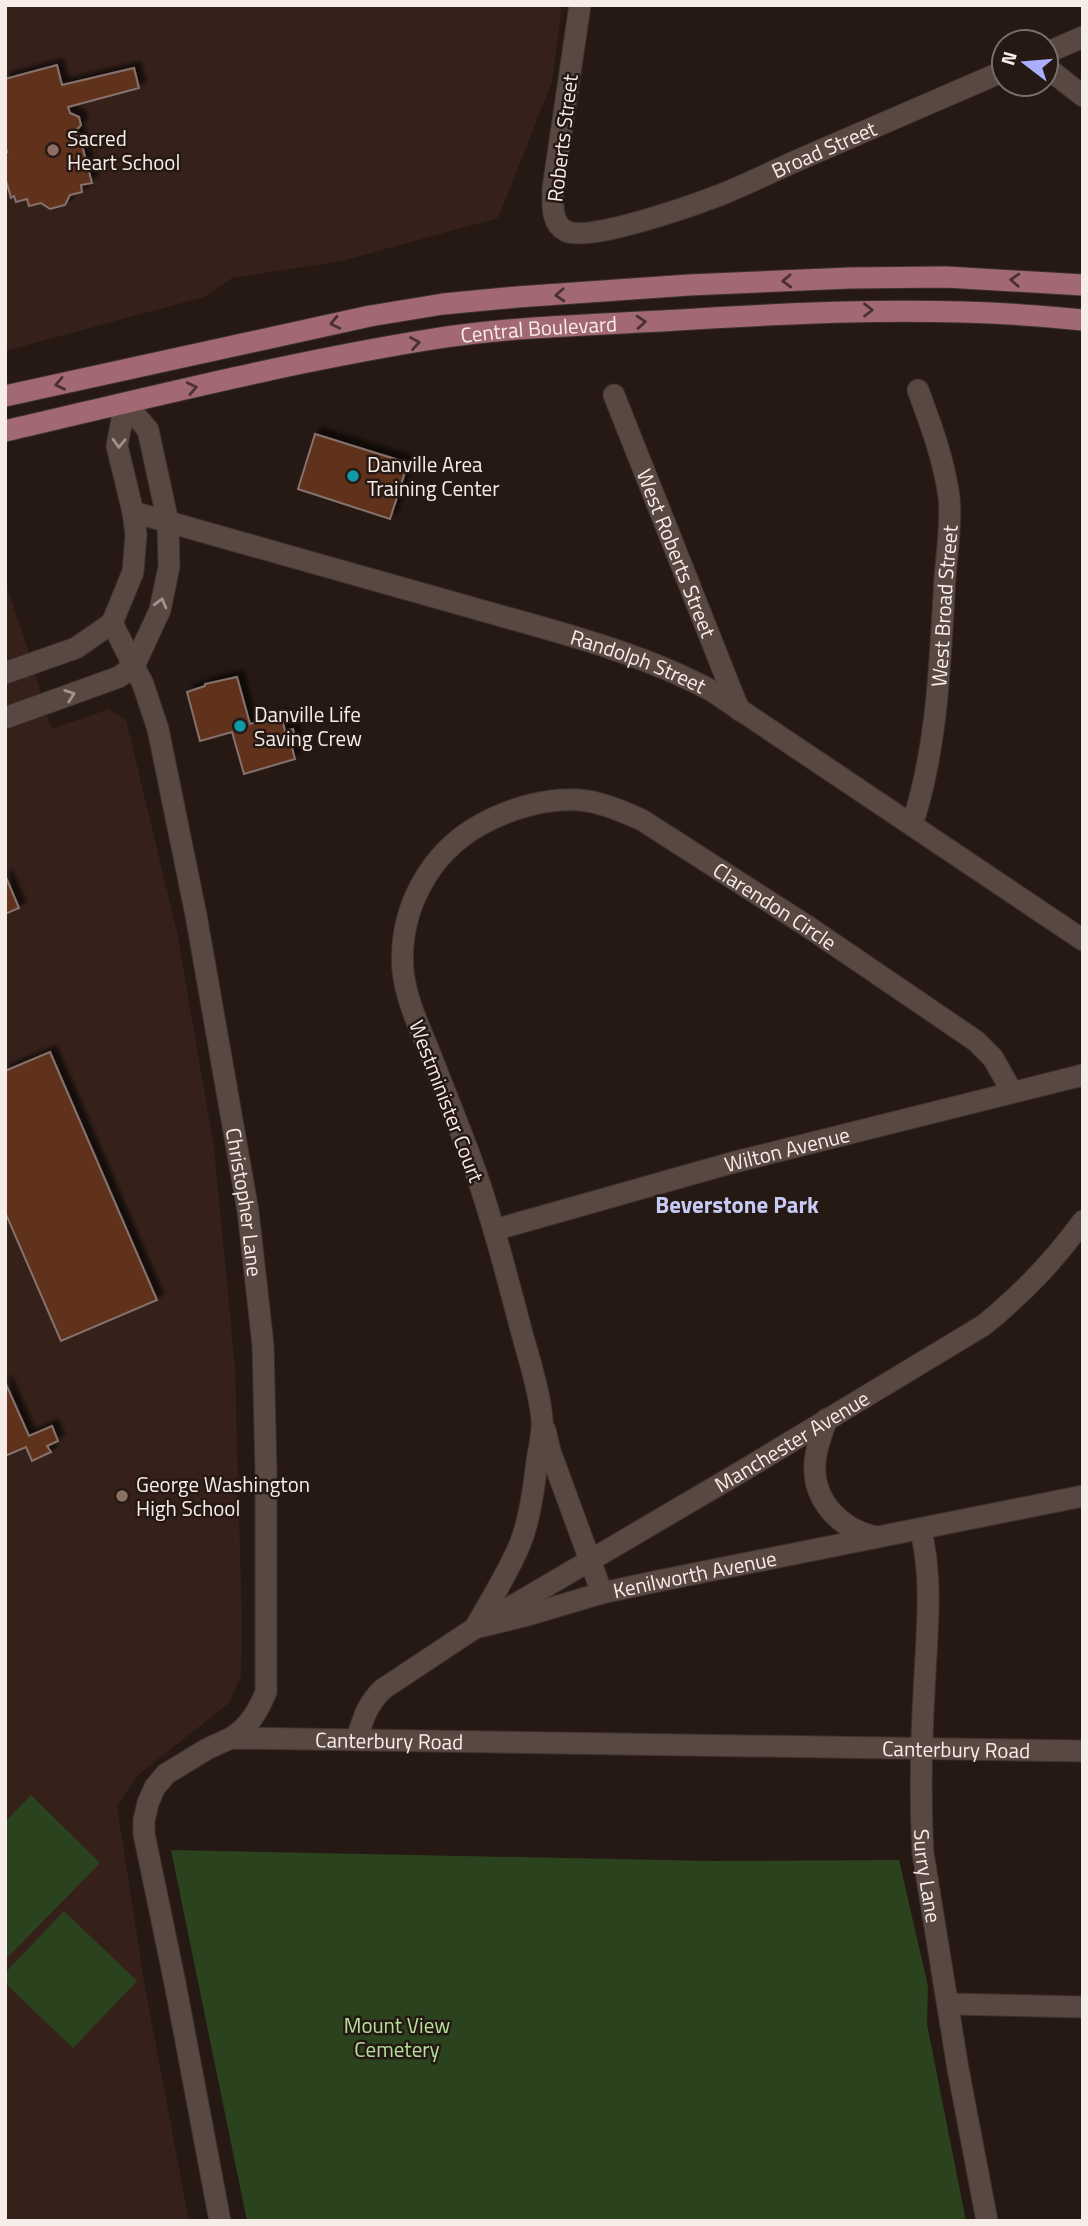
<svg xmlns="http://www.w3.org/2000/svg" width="1088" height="2226" font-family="'Titillium Web',sans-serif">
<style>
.built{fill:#35211a}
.green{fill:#2b421f}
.building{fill:#61301e;stroke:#84726c;stroke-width:2;filter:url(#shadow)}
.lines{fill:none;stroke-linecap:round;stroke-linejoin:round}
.minor-casing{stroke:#3c3230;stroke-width:23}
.major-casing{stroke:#3c3230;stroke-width:23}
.minor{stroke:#594842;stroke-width:21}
.major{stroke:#a26973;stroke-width:21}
.oneway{stroke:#4b3030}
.oneway2{stroke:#a0928d}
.education-dot{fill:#8d6e63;stroke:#261813;stroke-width:2.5}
.culture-dot{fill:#0f9aa8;stroke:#261813;stroke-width:2.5}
.labels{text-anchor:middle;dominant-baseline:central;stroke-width:5;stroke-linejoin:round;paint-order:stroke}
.poi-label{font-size:21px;fill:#f6ece8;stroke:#261813;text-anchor:start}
.street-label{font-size:21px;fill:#f6ece8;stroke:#261813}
.park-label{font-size:21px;fill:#b2e19a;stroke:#261813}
.neighbourhood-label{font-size:23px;font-weight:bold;fill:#c6cbf6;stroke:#261813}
</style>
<defs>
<filter id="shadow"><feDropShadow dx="6" dy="-6" stdDeviation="2" flood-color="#0009"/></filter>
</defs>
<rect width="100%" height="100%" fill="#261813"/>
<!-- built -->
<g class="built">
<path d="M5,5h557l-10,77 -54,136 -156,43 -110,17 -28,19 -199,54z"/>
<path d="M5,582l21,61 25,86 58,-20 17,11 51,212 37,215 21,220 7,257 -1,52 -12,27 -91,72 -21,31 28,181 44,234h-184z"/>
</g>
<!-- green -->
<g class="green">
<path d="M31,1795l69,68 -95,97v-138z"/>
<path d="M171,1850l541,11 187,-1 29,126 -1,38 39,197h-719z"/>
<path d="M64,1911l73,70 -64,67 -68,-65v-10z"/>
</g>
<!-- building -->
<g class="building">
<path d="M57,65l5,20 72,-17 5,20 -71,19 2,6 9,4 2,8 -7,8 1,2 4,-1 13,49 -11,2 1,7 -12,3 -5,10 -15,4 -9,-6 -12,3 -2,-7 -11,3 -2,-6 -3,2 -6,-21v-25h2l-2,-8v-65z"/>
<path d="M315,434l93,29 -18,56 -92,-30z"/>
<path d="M237,677l13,47 31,-9 4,16 8,-2 3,13 -5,2 4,15 -51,15 -12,-42 -32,9 -13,-49 18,-6v-2z"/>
<path d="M5,875l14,33 -14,6z"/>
<path d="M50,1052l107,248 -96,41 -56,-129v-141z"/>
<path d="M5,1382l24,54 23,-10 6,15 -11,5 4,6 -19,9 -6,-14 -21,9z"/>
</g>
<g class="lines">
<defs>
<g id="minor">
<path id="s1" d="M580,5l-27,183c0,14 -3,35 13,43 21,12 128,-26 154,-36 28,-11 55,-25 83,-37 67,-29 134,-58 201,-87"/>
<path d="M1046,53l37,-16"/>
<path d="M1046,67l37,29"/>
<path id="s2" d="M614,395l125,315"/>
<path id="s3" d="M133,512c111,31 222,63 333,94 83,24 170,44 246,85l371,249"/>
<path id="s4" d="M112,623l31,61 15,45 38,186 52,296 15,134 3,128v219c-8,19 -17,35 -35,46"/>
<path d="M5,673l71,-25 36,-25"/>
<path d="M5,718l114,-41 15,-11 26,-56 9,-43 -1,-45 -20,-92 -23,-27 -8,43 16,66 3,22 -3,38 -21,51"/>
<path id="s5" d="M912,825c26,-79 28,-165 33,-248 2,-23 7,-58 4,-80 -5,-37 -18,-72 -31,-107"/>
<path id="s6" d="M494,1230l237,-67 352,-88"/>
<path d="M827,1419c-5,14 -11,28 -12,43 -3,39 26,68 62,75"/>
<path d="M545,1430l5,21 52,142"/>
<path id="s7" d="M920,1529c14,47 6,114 4,164 -3,53 -4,107 -1,160l35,216 29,152"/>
<path id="s8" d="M492,1618l252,-148 240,-145c40,-33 68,-62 99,-104"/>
<path id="s9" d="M475,1628c15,-27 33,-55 45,-84 10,-25 14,-56 17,-83 2,-13 6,-28 5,-42 -3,-32 -15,-66 -23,-97 -17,-65 -34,-130 -59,-192 -11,-28 -22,-56 -33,-84 -10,-24 -21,-48 -24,-75 -5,-59 25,-117 77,-146 30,-17 71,-29 107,-24 19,3 37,11 55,19l165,106 169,115 17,17 19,34"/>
<path id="s10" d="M357,1739c6,-20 10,-35 26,-50l92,-61 53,-13 74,-22 56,-12 425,-85"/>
<path d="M949,2004l134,3"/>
<path id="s11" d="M220,2221l-45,-238 -31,-149v-14l4,-17 7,-16 11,-13 41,-25 24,-11 852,13"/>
</g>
<g id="major">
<path d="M5,396l365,-80 73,-12 74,-7 172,-12 161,-7 96,-1 137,8"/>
<path id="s12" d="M5,431c142,-33 284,-69 428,-92 76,-12 153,-14 229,-18 140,-9 281,-16 421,-1"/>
</g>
</defs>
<!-- minor casing -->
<use href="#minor" class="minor-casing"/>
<!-- major casing -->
<use href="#major" class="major-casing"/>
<!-- minor -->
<use href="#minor" class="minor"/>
<!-- major -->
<use href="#major" class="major"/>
</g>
<!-- one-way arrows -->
<defs><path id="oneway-chevron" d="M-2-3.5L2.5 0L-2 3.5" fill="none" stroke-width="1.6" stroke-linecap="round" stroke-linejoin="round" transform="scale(1.75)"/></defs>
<g class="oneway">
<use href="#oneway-chevron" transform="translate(1015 280) rotate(-177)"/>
<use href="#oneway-chevron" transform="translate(787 281) rotate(178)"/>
<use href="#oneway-chevron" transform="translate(560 295) rotate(177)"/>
<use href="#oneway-chevron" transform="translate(868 310)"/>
<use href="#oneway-chevron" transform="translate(641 322) rotate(-4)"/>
<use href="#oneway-chevron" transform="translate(335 323) rotate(167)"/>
<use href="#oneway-chevron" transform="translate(415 343) rotate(-10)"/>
<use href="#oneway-chevron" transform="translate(60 384) rotate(168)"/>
<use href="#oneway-chevron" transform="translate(192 388) rotate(-12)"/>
</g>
<g class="oneway2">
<use href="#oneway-chevron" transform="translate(119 443) rotate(92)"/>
<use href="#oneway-chevron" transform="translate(161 603) rotate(-75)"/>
<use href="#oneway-chevron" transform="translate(70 695) rotate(-19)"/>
</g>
<!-- markers -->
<g class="education-dot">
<circle cx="53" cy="150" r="7"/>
<circle cx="122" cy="1496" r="7"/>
</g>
<g class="culture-dot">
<circle cx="353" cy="476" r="7"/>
<circle cx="240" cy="726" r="7"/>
</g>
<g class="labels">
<!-- poi labels -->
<g class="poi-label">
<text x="67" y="138">Sacred<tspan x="67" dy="24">Heart School</tspan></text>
<text x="367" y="464">Danville Area<tspan x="367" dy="24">Training Center</tspan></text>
<text x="254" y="714">Danville Life<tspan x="254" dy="24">Saving Crew</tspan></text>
<text x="136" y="1484">George Washington<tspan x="136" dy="24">High School</tspan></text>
</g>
<!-- street labels -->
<g class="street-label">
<text transform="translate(562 138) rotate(-83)">Roberts Street</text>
<text stroke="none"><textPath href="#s1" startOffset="506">Broad Street</textPath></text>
<text stroke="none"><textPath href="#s12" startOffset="544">Central Boulevard</textPath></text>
<text stroke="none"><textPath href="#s2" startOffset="170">West Roberts Street</textPath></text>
<text stroke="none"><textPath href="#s5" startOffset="222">West Broad Street</textPath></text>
<text stroke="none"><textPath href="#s3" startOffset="527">Randolph Street</textPath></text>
<text stroke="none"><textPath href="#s9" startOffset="1195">Clarendon Circle</textPath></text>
<text transform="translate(447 1101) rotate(69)">Westminister Court</text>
<text stroke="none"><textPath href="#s6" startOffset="304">Wilton Avenue</textPath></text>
<text stroke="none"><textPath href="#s4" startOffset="597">Christopher Lane</textPath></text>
<text stroke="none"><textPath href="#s8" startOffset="348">Manchester Avenue</textPath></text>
<text stroke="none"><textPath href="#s10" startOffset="394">Kenilworth Avenue</textPath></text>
<text stroke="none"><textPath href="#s11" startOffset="693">Canterbury Road</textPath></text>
<text stroke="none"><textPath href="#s11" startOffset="1260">Canterbury Road</textPath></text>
<text stroke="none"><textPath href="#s7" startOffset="348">Surry Lane</textPath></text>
</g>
<!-- park labels -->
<g class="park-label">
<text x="397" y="2025">Mount View<tspan x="397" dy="24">Cemetery</tspan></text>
</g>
<!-- neighbourhood labels -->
<g class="neighbourhood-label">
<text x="737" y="1204">Beverstone Park</text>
</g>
</g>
<!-- border -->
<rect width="1088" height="2226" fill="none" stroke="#f6ece8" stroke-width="14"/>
<!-- north arrow -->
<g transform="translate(1025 63) rotate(286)"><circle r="33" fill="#261813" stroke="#796d68" stroke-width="2"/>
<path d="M0-5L12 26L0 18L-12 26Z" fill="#aaaffb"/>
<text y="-10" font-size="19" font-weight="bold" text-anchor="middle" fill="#f6ece8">N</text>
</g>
</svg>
